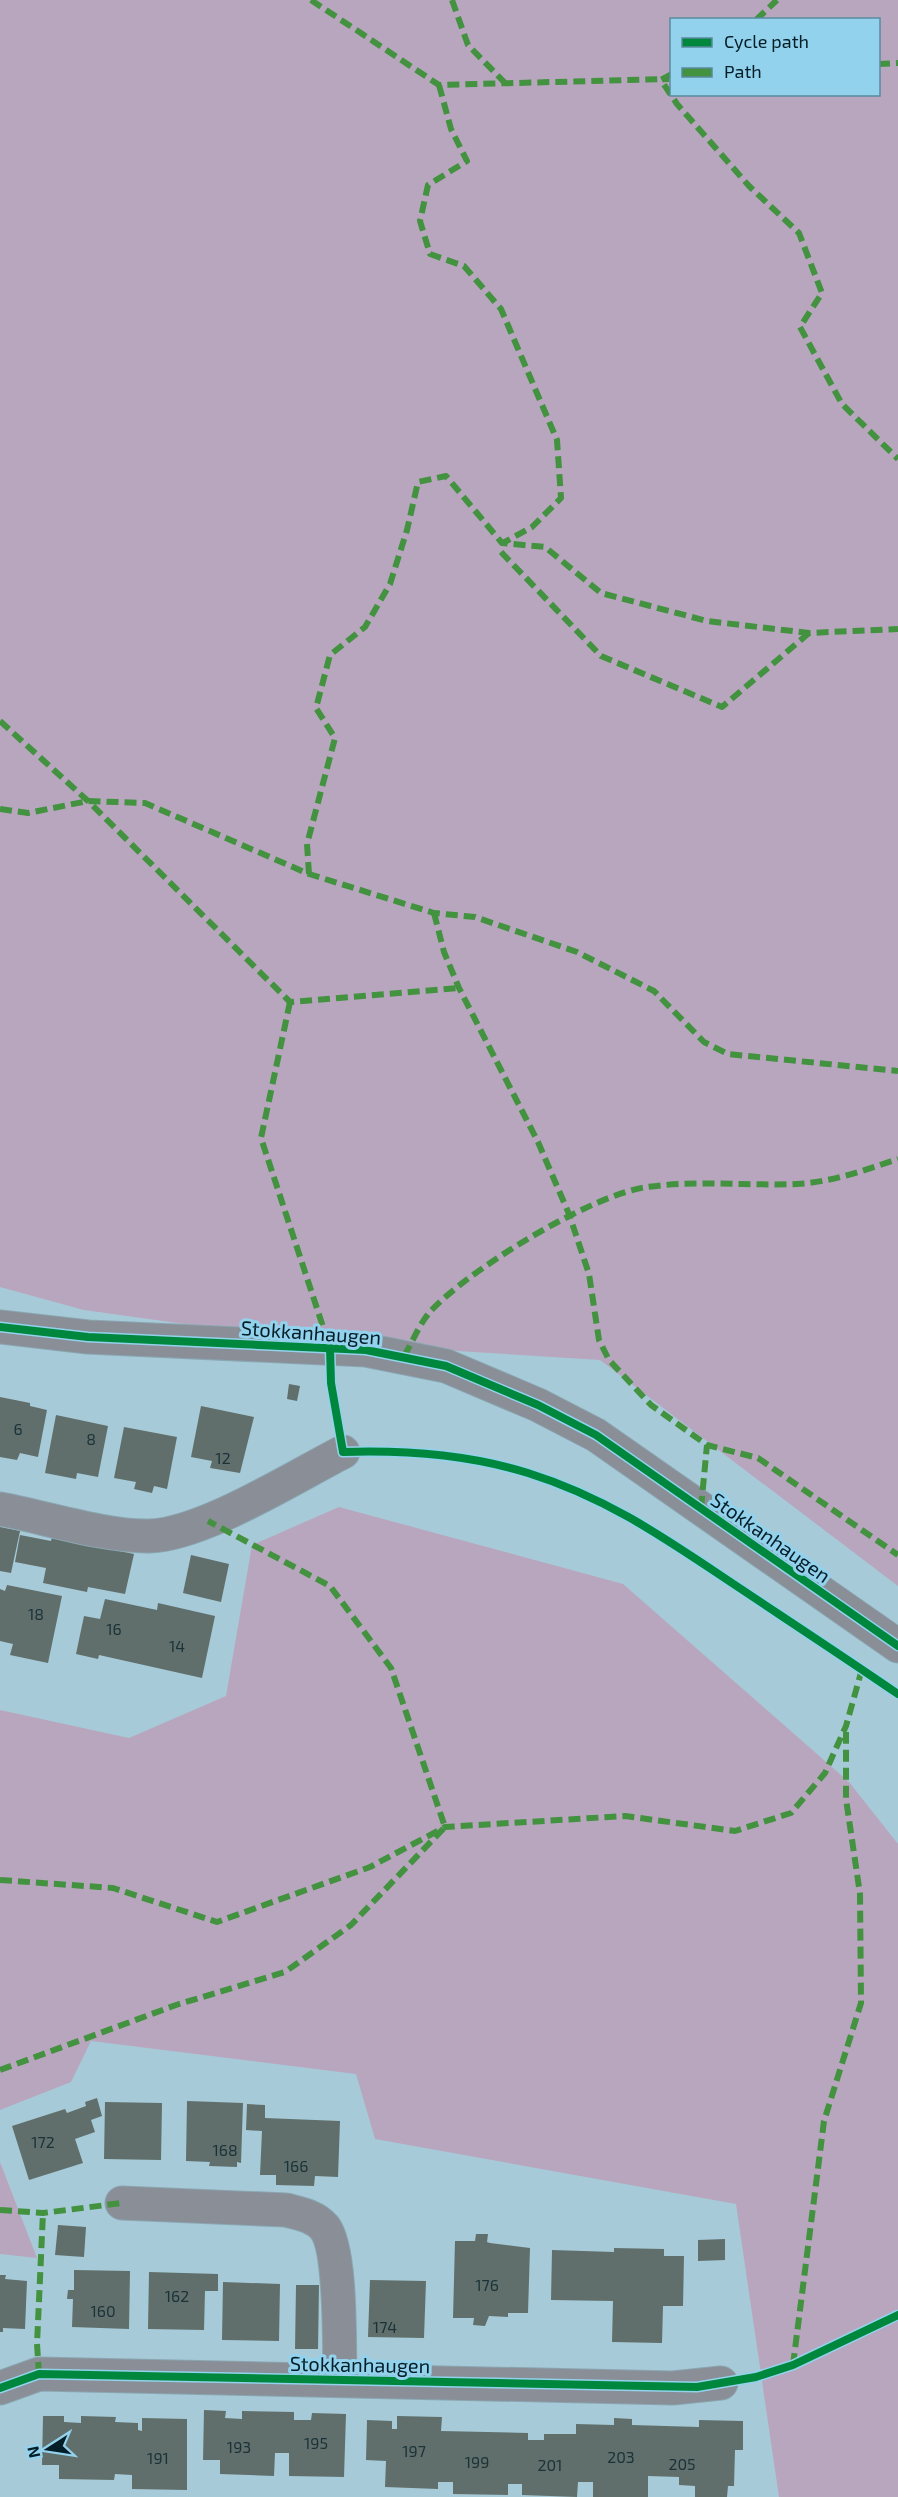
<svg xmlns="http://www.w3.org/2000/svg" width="898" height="2497" font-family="'Exo 2',sans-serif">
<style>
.green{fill:#b8a6bf;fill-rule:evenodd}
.building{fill:#606f6b}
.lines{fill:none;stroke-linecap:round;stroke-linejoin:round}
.minor-casing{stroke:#8aa6b1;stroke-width:35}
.minor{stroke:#898e97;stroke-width:33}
.quiet{stroke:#43923f;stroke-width:6;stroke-dasharray:12 6;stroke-linecap:butt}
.cycleway-casing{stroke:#93d2ec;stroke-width:11}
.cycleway{stroke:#00873e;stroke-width:8}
.labels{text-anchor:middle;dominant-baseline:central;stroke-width:6;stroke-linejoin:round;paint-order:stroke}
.number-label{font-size:16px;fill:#1b3239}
.street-label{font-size:20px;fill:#041e28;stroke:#93d2ec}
</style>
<rect width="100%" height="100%" fill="#a7cad8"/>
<!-- green -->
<g class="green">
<path d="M0,0h898v1586l-298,-226 -287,-18 -229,-32 -84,-23zM672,20h206v74h-206z"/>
<path d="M339,1507l284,77 226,198 49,62v653h-119l-43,-293 -361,-65 -19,-65 -265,-33 -20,41 -71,28v-400l129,28 97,-42 26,-151z"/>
<path d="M0,2162l37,96 -37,-4z"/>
</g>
<!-- building -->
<g class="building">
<path d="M289,1384l11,2 -3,15 -10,-2z"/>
<path d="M0,1397l30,6v3l17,4 -9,47 -18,-4 -3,7 -17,-3z"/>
<path d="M201,1406l53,11 -14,56 -30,-5 2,-7 -21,-4z"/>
<path d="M56,1415l52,11 -10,51 -21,-4 -1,6 -31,-6z"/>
<path d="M124,1427l53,10 -10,52 -13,-3 -2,7 -18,-4 2,-7 -22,-4z"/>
<path d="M0,1527l20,4 -9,42 -11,-2z"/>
<path d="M20,1535l31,6 1,-4 82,17 -9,40 -37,-7 -1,5 -44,-9 3,-15 -31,-6z"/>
<path d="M191,1555l38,9 -8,38 -38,-9z"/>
<path d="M7,1585l55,11 -14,67 -38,-8 3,-11 -13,-3v-52l5,2z"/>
<path d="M105,1599l52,11 1,-7 57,13 -13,62 -103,-23 -1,4 -22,-5 8,-38 16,3z"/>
<path d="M97,2098l5,18 -11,4 4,12 -20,7 8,24 -54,17 -17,-54 53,-17 2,4 19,-7 -1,-4z"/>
<path d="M187,2101l56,2 -2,60 -4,-1v5l-28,-1 1,-4 -24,-1z"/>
<path d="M105,2102l57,1 -1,57 -57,-1z"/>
<path d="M247,2104l18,1v13l75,3 -2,56 -23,-1 -1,10 -38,-1v-10h-16l2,-44 -16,-1z"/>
<path d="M58,2225l28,2 -2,30 -29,-2z"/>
<path d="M476,2234h12l-1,8 3,1 40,5 -2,65h-20v4l-19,-1 -4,10 -12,-1 1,-7h-21l2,-77h20z"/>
<path d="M725,2239v21l-27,1v-21z"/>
<path d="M614,2248l50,1v7h20l-1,50h-20l-1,37 -50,-1 1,-41 -62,-1 1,-50 62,2z"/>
<path d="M74,2270l56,1 -1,58 -57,-2 1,-28h-6l1,-9h6z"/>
<path d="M149,2272l69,2v17h-13l-1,39 -56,-1z"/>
<path d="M0,2275h6l-1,4 22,2 -2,48 -22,-1v4h-3z"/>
<path d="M370,2280l56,1 -2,57 -56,-1z"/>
<path d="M223,2282l57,2 -1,57 -57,-1z"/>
<path d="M296,2285h23l-1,64h-23z"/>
<path d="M204,2410l22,1 -1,7 17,1v-8l52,1v8h17l1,-7 34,1 -2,63 -55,-1v-23h-14l-1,23 -54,-2v-14h-17z"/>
<path d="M43,2416h21v6l17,1v-7l35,1 -1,5 23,1v7l4,1v-13l45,1v71l-55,-1v-14l-17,-1 -1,6 -55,-1v-14h-17z"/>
<path d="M397,2416l45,1 -1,14 87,2v7h16v-6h32v-10l38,1v-7l18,1v6l67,2v-7l44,1v29h-8l-1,36h-6l-1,11h-32v-11l-16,-1v-8l-31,-1v21h-55v-15h-15l-1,15 -55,-2v-11h-14v11l-55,-1v-12h-15v7l-53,-2 1,-26 -20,-1 1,-40 25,1v8h5z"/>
</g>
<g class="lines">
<defs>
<g id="minor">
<path d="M0,1327l88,10 278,13 80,16 92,39 58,30 302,211"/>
<path d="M0,1509c43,8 107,28 149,27 53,-1 145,-59 194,-84"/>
<path d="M122,2203l164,7c15,4 28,6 38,17 18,21 15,121 16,152"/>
<path d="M0,2388l39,-14 634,14 48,-5"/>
</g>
</defs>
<!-- minor casing -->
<use href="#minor" class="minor-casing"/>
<!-- minor -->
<use href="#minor" class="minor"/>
<!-- quiet -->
<g class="quiet">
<path d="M311,0l128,85 230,-6"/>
<path d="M452,0l16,45 38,39"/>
<path d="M756,20l21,-20"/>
<path d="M878,64l20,-1"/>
<path d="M672,74l-11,6 16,24 72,82 50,47 23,60 -22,34 42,77 56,55"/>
<path d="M439,85l12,44 16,32 -39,24 -8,36 10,33 34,12 37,43 56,131 4,58 -29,29 -29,16"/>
<path d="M501,552l100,104 121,51 87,-74"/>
<path d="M0,721l88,80 202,201 169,-14"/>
<path d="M0,809l28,4 60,-12 57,2 164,71 125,39 41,4 102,35 77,39 50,51 24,12 170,17"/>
<path d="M309,874l-2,-30 28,-106 -19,-30 14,-53 35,-28 25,-43 17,-54 11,-48 28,-6 56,67 43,4 56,46 106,28 102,12 89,-4"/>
<path d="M434,913l10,39 15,36 79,154 31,72 20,60 10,66 10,20 42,45 56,40 51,13 140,97"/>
<path d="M290,1002l-29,136 69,210"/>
<path d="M404,1356c8,-13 15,-31 25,-43 37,-42 163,-119 218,-126 50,-7 100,-1 150,-3 35,-2 68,-14 101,-25"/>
<path d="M701,1508l6,-63"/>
<path d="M0,1880l113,8 104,34 153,-55 75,-40 180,-11 110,15 56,-18 34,-40 21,-47 16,-57"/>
<path d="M0,2070l176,-65 109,-33 66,-47 94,-98 -54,-159 -61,-82 -122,-65"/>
<path d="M0,2210l43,3 79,-10"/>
<path d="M793,2365l31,-244 37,-118 -1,-109 -14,-95v-67"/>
<path d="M39,2374l-2,-30 6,-131"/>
</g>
<defs>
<g id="cycleway">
<path d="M0,1327l88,10 278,13 80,16 92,39 58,30 302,211"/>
<path d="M330,1348l1,35 12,69c60,-2 127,3 185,21 80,25 138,66 207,112 54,36 109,72 163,109"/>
<path d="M0,2388l39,-14 658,13 59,-10 37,-12 105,-50"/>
</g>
</defs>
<!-- cycleway casing -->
<use href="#cycleway" class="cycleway-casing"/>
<!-- cycleway -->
<use href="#cycleway" class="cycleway"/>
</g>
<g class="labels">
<!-- number labels -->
<g class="number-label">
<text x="18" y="1428">6</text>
<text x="91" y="1438">8</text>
<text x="223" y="1457">12</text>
<text x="36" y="1613">18</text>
<text x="114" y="1628">16</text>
<text x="177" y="1645">14</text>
<text x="43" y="2141">172</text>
<text x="225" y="2149">168</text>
<text x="296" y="2165">166</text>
<text x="487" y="2284">176</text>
<text x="177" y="2295">162</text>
<text x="103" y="2310">160</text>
<text x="385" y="2326">174</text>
<text x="316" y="2442">195</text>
<text x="239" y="2446">193</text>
<text x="414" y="2450">197</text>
<text x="621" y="2456">203</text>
<text x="158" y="2457">191</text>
<text x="477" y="2461">199</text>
<text x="682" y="2463">205</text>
<text x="550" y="2464">201</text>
</g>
<!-- street labels -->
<g class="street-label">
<text transform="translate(311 1332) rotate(4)">Stokkanhaugen</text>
<text transform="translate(771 1537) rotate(35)">Stokkanhaugen</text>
<text transform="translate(360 2364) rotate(1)">Stokkanhaugen</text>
</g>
</g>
<!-- legend -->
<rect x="670" y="18" width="210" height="78" fill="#93d2ec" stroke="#5a8a9e" stroke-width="1.5"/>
<rect x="682" y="38" width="30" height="9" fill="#00873e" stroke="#5a8a9e" stroke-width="1.5"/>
<text x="724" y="48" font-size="18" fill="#041e28">Cycle path</text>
<rect x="682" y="68" width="30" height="9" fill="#43923f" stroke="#5a8a9e" stroke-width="1.5"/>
<text x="724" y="78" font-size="18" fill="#041e28">Path</text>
<!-- north arrow -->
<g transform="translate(48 2449) rotate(258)" stroke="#93d2ec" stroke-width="4.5" paint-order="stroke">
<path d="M0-4.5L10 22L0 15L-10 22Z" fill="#041e28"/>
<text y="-9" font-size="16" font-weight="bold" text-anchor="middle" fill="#041e28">N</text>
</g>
</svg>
